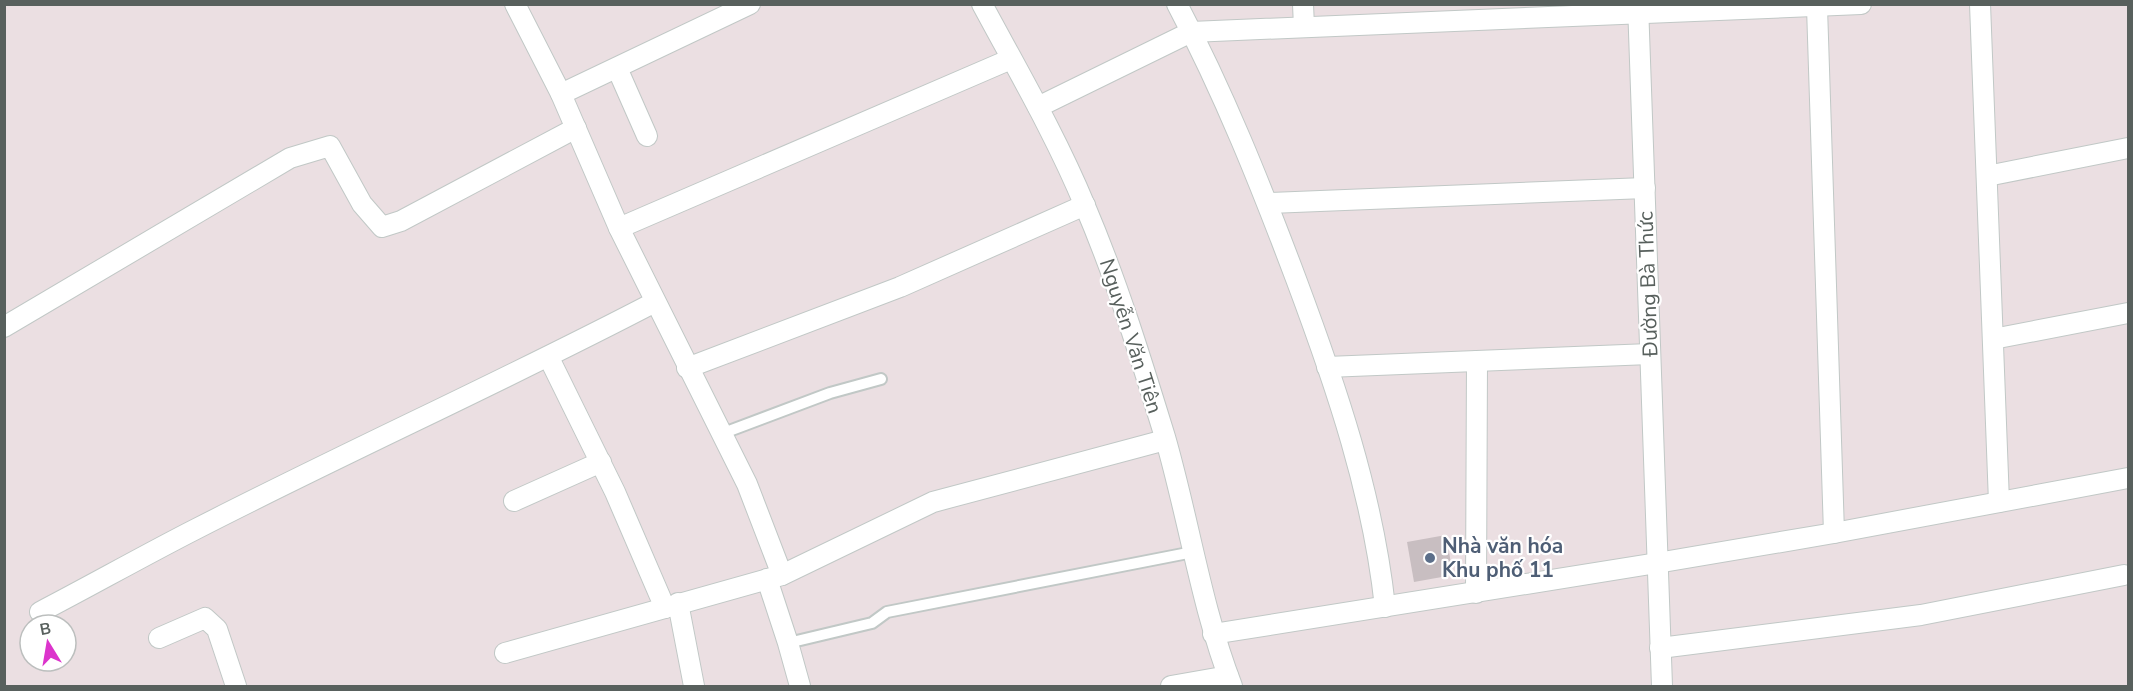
<svg xmlns="http://www.w3.org/2000/svg" width="2133" height="691" font-family="'Nunito Sans',sans-serif">
<style>
.building{fill:#c8bec1}
.lines{fill:none;stroke-linecap:round;stroke-linejoin:round}
.service-casing{stroke:#c1c8c6;stroke-width:14}
.minor-casing{stroke:#c1c8c6;stroke-width:22}
.service{stroke:#fff;stroke-width:10}
.minor{stroke:#fff;stroke-width:20}
.service-dot{fill:#5c6f8a;stroke:#fff;stroke-width:2}
.labels{text-anchor:middle;dominant-baseline:central;stroke-width:4.5;stroke-linejoin:round;paint-order:stroke}
.street-label{font-size:21px;fill:#58605d;stroke:#fff}
.service-label{font-size:21px;font-weight:bold;fill:#4e5e75;stroke:#fff;text-anchor:start}
</style>
<rect width="100%" height="100%" fill="#ebdfe2"/>
<!-- building -->
<path class="building" d="M1446,535l7,40 -39,7 -7,-40z"/>
<g class="lines">
<defs>
<g id="service">
<path d="M721,434l109,-41 51,-14"/>
<path d="M788,643l84,-20 15,-11 306,-60"/>
</g>
<g id="minor">
<path d="M515,4l46,90 58,134 128,256 35,91"/>
<path d="M982,4c36,67 74,132 103,202 32,75 56,153 80,231 24,83 36,169 67,249"/>
<path d="M1177,4c47,89 84,182 119,275 40,107 77,215 89,328"/>
<path d="M1303,4l1,23"/>
<path d="M1638,4l24,682"/>
<path d="M1980,4l19,498"/>
<path d="M1817,7l17,526"/>
<path d="M617,68l30,68"/>
<path d="M561,94l189,-90"/>
<path d="M1038,107l153,-75 670,-28"/>
<path d="M1987,176l141,-28"/>
<path d="M1268,203l377,-15"/>
<path d="M619,228l392,-169"/>
<path d="M4,327l286,-169 40,-12 32,58 20,23 19,-6 175,-93"/>
<path d="M1993,339l135,-26"/>
<path d="M549,358l66,134 50,116"/>
<path d="M1327,367l323,-13"/>
<path d="M687,368l213,-81 185,-82"/>
<path d="M514,501l87,-39"/>
<path d="M767,579l21,64 12,43"/>
<path d="M1476,593l1,-232"/>
<path d="M678,603l16,83"/>
<path d="M40,612c52,-27 103,-56 156,-83 152,-78 308,-148 459,-227"/>
<path d="M1213,634l444,-71 177,-30 294,-55"/>
<path d="M159,638l46,-20 12,11 19,57"/>
<path d="M1660,648l261,-33 203,-40"/>
<path d="M505,653l277,-78 151,-73 232,-62"/>
<path d="M1171,686l57,-10"/>
</g>
</defs>
<!-- service casing -->
<use href="#service" class="service-casing"/>
<!-- minor casing -->
<use href="#minor" class="minor-casing"/>
<!-- service -->
<use href="#service" class="service"/>
<!-- minor -->
<use href="#minor" class="minor"/>
</g>
<!-- markers -->
<circle class="service-dot" cx="1430" cy="558" r="6"/>
<g class="labels">
<!-- street labels -->
<g class="street-label">
<text transform="translate(1648 284) rotate(-92)">Đường Bà Thức</text>
<text transform="translate(1131 336) rotate(72)">Nguyễn Văn Tiên</text>
</g>
<!-- service labels -->
<g class="service-label">
<text x="1442" y="546">Nhà văn hóa<tspan x="1442" dy="24">Khu phố 11</tspan></text>
</g>
</g>
<!-- border -->
<rect width="2133" height="691" fill="none" stroke="#58605d" stroke-width="12"/>
<!-- north arrow -->
<g transform="translate(48 643) rotate(349)"><circle r="28" fill="#ffffff" stroke="#bcbfbe" stroke-width="1.5"/>
<path d="M0-4.5L10 22L0 15L-10 22Z" fill="#dc34cc"/>
<text y="-9" font-size="16" font-weight="bold" text-anchor="middle" fill="#58605d">B</text>
</g>
</svg>
